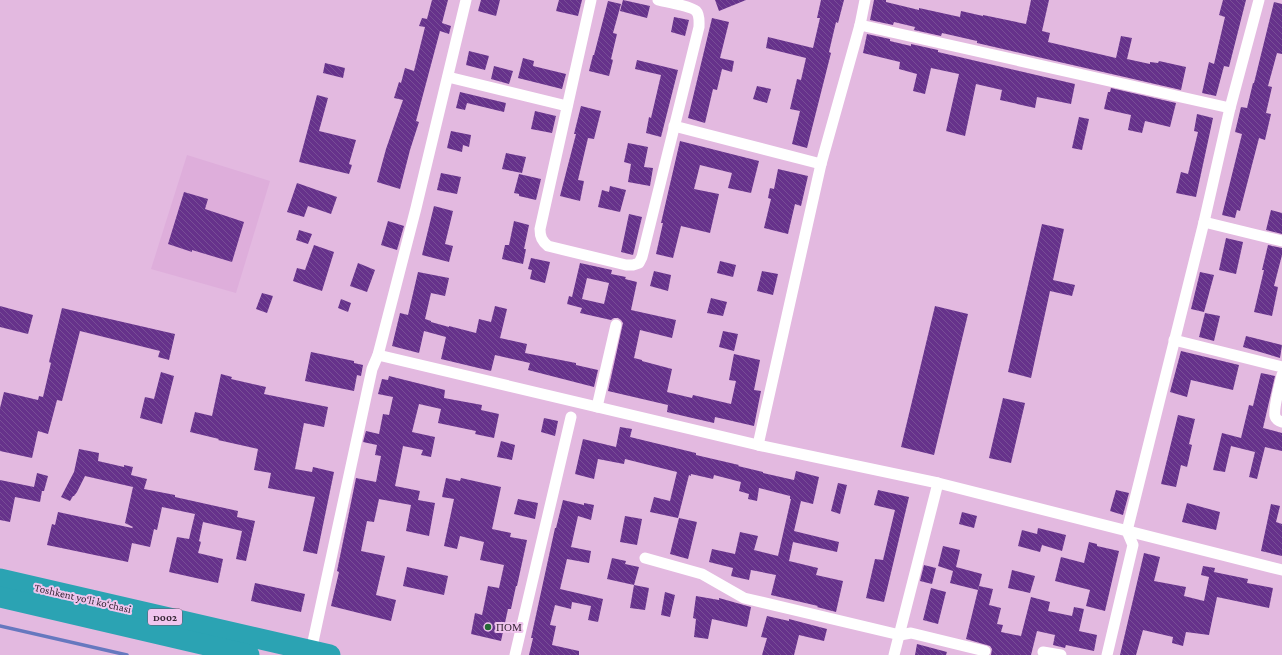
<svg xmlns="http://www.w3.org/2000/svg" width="1282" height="655" font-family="'Crimson Pro',serif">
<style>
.built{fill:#deaedb}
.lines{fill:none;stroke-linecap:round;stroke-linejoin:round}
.stream{stroke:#6678bf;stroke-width:3.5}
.building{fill:url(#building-back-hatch);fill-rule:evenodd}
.street{stroke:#fff;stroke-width:11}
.highway{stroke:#2ba3b3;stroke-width:21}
.poi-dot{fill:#256935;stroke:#f0c5ee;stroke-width:1.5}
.labels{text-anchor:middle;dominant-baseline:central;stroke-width:4;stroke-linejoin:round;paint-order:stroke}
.shield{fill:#f0c5ee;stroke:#6d556c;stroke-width:1}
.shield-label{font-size:10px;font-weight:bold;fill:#352534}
.street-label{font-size:11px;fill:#352534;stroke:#f0c5ee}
.poi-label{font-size:11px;fill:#352534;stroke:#f0c5ee;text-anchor:start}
</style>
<defs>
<pattern id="building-back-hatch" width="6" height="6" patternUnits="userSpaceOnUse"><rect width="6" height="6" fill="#66328b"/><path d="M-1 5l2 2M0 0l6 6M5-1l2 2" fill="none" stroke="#784e96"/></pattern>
</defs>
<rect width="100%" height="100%" fill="#e3b9e0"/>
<!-- built -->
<path class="built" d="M187,155l83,26 -34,112 -85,-24z"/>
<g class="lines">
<!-- stream -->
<path class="stream" d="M0,626l127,29"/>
</g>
<!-- building -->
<g class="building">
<path d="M432,0h16l-6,23 9,3 -2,8 -9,-3 -24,90 3,1 -9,28 -10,39 -23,-7 9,-33 17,-49 -9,-2 5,-16 2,1 4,-15 9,3 11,-44 -6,-1 3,-8 5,1z"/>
<path d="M481,0h19l-4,16 -18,-5z"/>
<path d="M559,0h23l-4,16 -22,-5z"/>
<path d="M623,0l27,6 -3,12 -27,-7z"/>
<path d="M715,0h31l-27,11z"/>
<path d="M821,0h23l-6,23 -2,-1 -7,30 2,1 -24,95 -15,-4 8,-33 -10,-2 7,-30 4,1 5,-22 -40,-10 2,-11 45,11 7,-30h-3z"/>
<path d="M874,0h12v2l33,8v-2l41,9 1,-6 22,5v-1l43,9 5,-24h18l-7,31 8,2 -2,9 68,16 5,-22 11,2 -5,21 23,5v-2l8,1 1,-2 27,6 -5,23 -204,-47v-2l-35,-8 -1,3 -27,-6 1,-3 -21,-5 -1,3 -23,-5z"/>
<path d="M1223,0h23l-17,67 -5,-1 -8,30 -14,-3 7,-31 5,2 11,-47 -6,-2z"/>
<path d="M608,1l13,3 -8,29 4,1 -6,25 2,1 -4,16 -20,-5 4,-16h1z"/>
<path d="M1274,2l8,2v50l-5,-1 -9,33 4,1 -6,26 5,1 -6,26 -6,-2 -19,73 -3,-1 -2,8 -13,-3 20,-81 -7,-2 6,-25 6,1 6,-25h1z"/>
<path d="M674,17l15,3 -4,16 -14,-4z"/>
<path d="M712,18l17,4 -9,36 14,3 -2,11 -10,-3 -5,21 -4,-1 -8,34 -17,-5z"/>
<path d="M867,34l23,5v2l21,5v-2l27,6v2l137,32 -4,20 -34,-7 -2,11 -35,-8 2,-10 -26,-6 -11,52 -19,-5 13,-57 -28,-6 -6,26 -12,-3 4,-17 -18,-5 1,-7 -37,-9z"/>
<path d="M469,51l20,5 -4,14 -19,-5z"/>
<path d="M523,58l11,3 -1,5 33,8 -4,15 -44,-11z"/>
<path d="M637,60l41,10 -17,67 -15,-4 3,-16 2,1 10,-43 -26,-6z"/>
<path d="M325,63l20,5 -2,10 -20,-5z"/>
<path d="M494,66l19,5 -4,13 -18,-5z"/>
<path d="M757,86l14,3 -4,14 -14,-4z"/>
<path d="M1111,88l65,15 -6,24 -25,-6 -3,12 -14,-3 3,-15 -27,-6 4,-17h2z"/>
<path d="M460,92l46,11 -2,9 -37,-9 -2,7 -9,-2z"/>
<path d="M317,95l11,3 -9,33 37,9 -7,24 3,1 -3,9 -50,-12z"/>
<path d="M581,106l20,5 -7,28 -6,-1 -10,42 6,1 -4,20 -20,-5 16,-62h-2z"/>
<path d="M535,111l21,5 -4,17 -21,-4z"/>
<path d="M1197,114l16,4 -17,79 -20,-4 5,-21 7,2 10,-42 -4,-1z"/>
<path d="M1079,117l10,2 -7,31 -10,-2z"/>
<path d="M451,131l20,4 -2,12 -6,-2 -1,7 -15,-4z"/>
<path d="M680,141l79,20 -8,32 -23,-5 4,-15 -32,-8 -6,24 25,5 -9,39 -29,-7 -8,32 -17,-4 7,-31h-2z"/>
<path d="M628,143l20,4 -4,20 9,1 -3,18 -22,-4 3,-18 -7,-2z"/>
<path d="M506,153l20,4 -4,16 -20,-4z"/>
<path d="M778,169l30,7 -7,30 -6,-2 -7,30 -24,-6 7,-29 -3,-1 2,-10 4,1z"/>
<path d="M441,173l20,4 -4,17 -20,-4z"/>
<path d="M519,174l22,5 -5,21 -17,-4v-2l-5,-1z"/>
<path d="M297,183l40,14 -6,17 -23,-8 -4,11 -17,-5z"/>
<path d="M610,186l16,4 -6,22 -22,-5 4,-17 7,2z"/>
<path d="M184,192l24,7 -3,10 39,13 -12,40 -40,-12v2l-24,-8z"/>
<path d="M434,206l19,5 -8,33 8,2 -4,16 -27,-7z"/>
<path d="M1271,210l11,3v21l-16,-4z"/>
<path d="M629,214l13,3 -9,38 -12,-3z"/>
<path d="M388,221l16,5 -7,24 -16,-5z"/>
<path d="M514,221l15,4 -5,24h2l-3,15 -21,-5 3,-14h4z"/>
<path d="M1042,224l22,5 -11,51 22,5 -3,11 -22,-5 -19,87 -23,-6z"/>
<path d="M299,230l13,4 -4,10 -12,-4z"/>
<path d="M1226,238l17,4 -7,32 -17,-4z"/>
<path d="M314,245l20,7 -12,39 -29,-10 4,-13 8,2z"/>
<path d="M1268,245l14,3v7l-8,31 4,1 -6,29 -18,-4 10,-42h-2z"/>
<path d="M531,258l19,4 -5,21 -15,-4 2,-9 -4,-1z"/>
<path d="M720,261l16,4 -3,12 -16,-4z"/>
<path d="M358,263l17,7 -8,22 -17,-6z"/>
<path d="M580,263l32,7 -1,4 15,3 -1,2 12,3 -6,28 45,10 -4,18 -32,-8 -6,28 8,2v1l30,8 -5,23 25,6 1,-3 38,9 5,-23 -7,-1 5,-26 26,6 -6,30 7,1 -7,35 -39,-9 -1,6 -26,-6 -21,-5 1,-7 -60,-14 15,-68 -2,-3 -3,-2h-4l-3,2 -31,-7 2,-5 -15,-4 2,-8 3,1zM587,278l22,5 -5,21 -22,-5z"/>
<path d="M654,271l17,4 -3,16 -18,-5z"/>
<path d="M762,271l16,3 -5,21 -16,-4z"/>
<path d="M418,272l31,6 -4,18 -14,-3 -6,26 6,2v1l18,5v-1l27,7 3,-14 12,3 4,-16 12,3 -7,29 27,6 -2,9 51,10v2l22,5 -4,17 -66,-17 2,-7 -35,-8 -4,16 -50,-12 5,-22 -22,-6 -5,22 -27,-7 8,-33 8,2z"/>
<path d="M1200,272l14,3 -10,37 -13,-3z"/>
<path d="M262,293l11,3 -6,17 -11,-4z"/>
<path d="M711,298l16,4 -4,14 -16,-3z"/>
<path d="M341,299l10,4 -3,9 -10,-4z"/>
<path d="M0,306l33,9 -5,19 -28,-7z"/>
<path d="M935,306l33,8 -34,141 -33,-8z"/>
<path d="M62,308l113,26 -6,26 -11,-3 2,-6 -80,-20 -18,70 -5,-1 -9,34 -10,-3 -6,27 -32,-7v-43l4,-16 34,8 1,-4 4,1 8,-34 -2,-1z"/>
<path d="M1205,313l15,3 -6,25 -15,-4z"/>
<path d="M723,331l15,3 -4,17 -15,-4z"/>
<path d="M1246,336l36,9 -2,13 -37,-11z"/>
<path d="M1181,351l58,14 -6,25 -42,-10 -4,17 -17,-5z"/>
<path d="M311,352l43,9v2l9,2 -2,11 -4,-1 -3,16 -49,-10z"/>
<path d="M161,372l13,4 -12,48 -22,-6 5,-21 9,2z"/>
<path d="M1261,373l14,3 -12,52 19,5v18l-17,-4 -8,32 -8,-2 6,-25 -24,-6 -6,26 -12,-2 9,-37 19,5 8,-33 4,1z"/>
<path d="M221,374l11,3 -1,2 35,8 -2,7 64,13 -4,20 -20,-4 -9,46 17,3 1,-5 21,5 -17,82 -14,-3 12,-54 -47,-9 3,-15 -17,-3 4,-21 -40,-9 1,-1 -29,-7 5,-20 17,4z"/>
<path d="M389,376l56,14 -1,8 38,7 -1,5 18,4 -5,24 -19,-4 1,-3 -38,-8 3,-14 -22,-5 -7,28 23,5 -4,20 -10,-2 2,-5 -20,-4 -8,40 25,5 -2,9 17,3 -6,33 -23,-5 5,-26 -32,-6 -5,23 -7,-1 -6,30 24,5 -9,39 20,5 -5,21 -60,-15 8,-34 -2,-1 19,-93 20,4 5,-26 -6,-1 2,-10 -14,-3 3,-11 13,3 4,-20 6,1 4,-18 -15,-3 4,-15 6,1z"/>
<path d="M1003,398l22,5 -14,60 -22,-5z"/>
<path d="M1178,415l17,4 -6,25 3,1 -5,22 -6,-2 -5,22 -15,-3z"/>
<path d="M544,418l14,3 -3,15 -14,-4z"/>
<path d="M620,427l12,2 -2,8 66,16v2l43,10 -1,1 25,6v1l31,7 2,-9 23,6 -6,27 -12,-3 -7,30 45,11 -2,10 -44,-10 -4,19 29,7 -2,7 27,6 -7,31 -19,-5 1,-1 -47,-11 5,-20 -25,-5 -2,10 -18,-4 2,-8 -24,-6 3,-13 23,5 5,-22 18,4 -4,14 24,6 13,-57h-1v-3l-31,-8 -2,13 -9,-2 1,-5 -10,-3 2,-9 -27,-7 -1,4 -22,-5v2l-2,-1 -11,43 -28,-6 4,-15 16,4 7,-29 -52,-13 -1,5 -26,-5 -4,20 -19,-5 8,-35 33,8z"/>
<path d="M501,441l14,4 -3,15 -15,-3z"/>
<path d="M79,449l20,4 -1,8 26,6v-2l9,2 -2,8 16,4 -3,10 31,6v2l63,14 -1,6 18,4 -9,40 -10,-2 6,-28 -39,-9 -4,19 2,1 -3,11 25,6 -5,24 -49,-11 8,-35 12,2 6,-25 -33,-7 -5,23 -3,-1 -4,18 -18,-4 -4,19 -81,-17 5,-21 3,1 3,-13 74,16 1,-1 -8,-4 8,-36 -48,-11 -8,16 -3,4h-1l-3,5 -9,-4 13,-25z"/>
<path d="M37,473l11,3 -4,15h-2l-2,11 -25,-5 -5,25 -10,-2v-40l34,7z"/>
<path d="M446,478l14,3 1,-3 40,9 -9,42 19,4 -1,4 17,3 -10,46h-1l-5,23h-3l-7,32 -30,-7 4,-21 7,2 6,-29 11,2 5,-23 -24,-5 4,-18 -24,-6 -3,13 -13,-3 10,-47 -12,-2z"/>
<path d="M838,483l9,2 -7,29 -9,-3z"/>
<path d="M878,490l31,7 -25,105 -18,-4 9,-39 8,1 12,-50 -21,-5z"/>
<path d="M1116,490l13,3 -6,22 -13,-4z"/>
<path d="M518,499l20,4 -3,16 -21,-5z"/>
<path d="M563,500l21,5v-2l10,2 -3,15 -13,-4 -7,31 20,4 -2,12 -22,-4 -7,30 43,10 -5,23 -10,-2 3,-14 -19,-4 -1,7 -16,-4 -5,20 6,1 -4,19 27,6v4h-50l4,-17h-2l24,-110h1z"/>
<path d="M1187,503l33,9 -4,18 -34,-8z"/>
<path d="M1271,504l9,2 -4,16 6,2v32l-21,-5z"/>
<path d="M962,512l15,4 -3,12 -15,-4z"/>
<path d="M625,516l17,3 -5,26 -17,-3z"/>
<path d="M679,518l18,4 -9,37 -18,-5z"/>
<path d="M1038,528l28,7 -4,16 -20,-6 -2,7 -22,-6 4,-16 15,4z"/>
<path d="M1089,542l8,2v2l22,5 -14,60 -19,-5 4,-16 -35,-9 6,-24 23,6z"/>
<path d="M943,546l17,4 -4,17 26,7 -4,16 -28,-7 3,-12 -15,-5z"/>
<path d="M1144,553l16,4 -6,24 32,6 -2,9 20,5 5,-24 -8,-2 2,-9 12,2 -1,4 34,7 -1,4 26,5 -4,20 -52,-11 -8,38 -23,-3 -3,14 -11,-3 1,-6 -30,-7 -7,25h-16z"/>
<path d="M612,558l14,3 -1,3 14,3 -5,18 15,3 -4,22 -15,-2 4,-23 -27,-6z"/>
<path d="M924,565l12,3 -4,16 -12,-3z"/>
<path d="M407,567l41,9 -4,19 -41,-9z"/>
<path d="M1012,570l23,6 -5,17 -22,-5z"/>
<path d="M255,583l50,11 -4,18 -50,-11z"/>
<path d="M979,586l14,3 -4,16 12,3 -4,16 6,1 -2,7 20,4 10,-39 19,5 -2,9 24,5 2,-9 10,2 -5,22 18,4 -3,16 -28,-6 -1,3 -12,-3 2,-10 -18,-4 -6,24h-40l1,-6 -2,-3 -24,-7z"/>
<path d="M931,588l15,4 -8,32 -15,-4z"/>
<path d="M665,592l10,3 -5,22 -9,-2z"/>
<path d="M696,596l23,4v-2l32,9 -4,20 -35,-8 -4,20 -14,-2 2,-18 -3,-1z"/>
<path d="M767,616l22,5v-2l38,10 -3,12 -25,-6 -5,20h-32l5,-17 -6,-1z"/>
<path d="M917,644l30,8 -1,3h-31z"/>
</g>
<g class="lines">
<!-- street -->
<g class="street">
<path d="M591,0l-51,229c0,8 2,12 8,17l78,19h7l6,-2 3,-6 57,-230c0,-5 1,-12 -3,-16 -5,-5 -30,-9 -38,-11"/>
<path d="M860,25l370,83"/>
<path d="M448,77l119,29"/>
<path d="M674,126l147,38"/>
<path d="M1204,222l78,19"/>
<path d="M1174,340l108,27"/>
<path d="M378,355l380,90 180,38 344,87"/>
<path d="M1282,375c-2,9 -9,34 -7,41 1,4 4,5 7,6"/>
<path d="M597,407l19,-82"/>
<path d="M758,445l63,-281 39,-139 5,-25"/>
<path d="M645,558l57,16 42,24 156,37 11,-2 74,18"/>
<path d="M311,651l61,-282 6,-14 38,-147 50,-208"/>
<path d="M1043,652l18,3"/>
<path d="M515,655l56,-238"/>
<path d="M894,655l44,-172"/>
<path d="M1107,655l26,-110 -6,-14 77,-309 26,-114 29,-108"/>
</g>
<!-- highway -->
<g class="highway">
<path d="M0,579l330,76"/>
<path d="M0,597l249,58"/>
</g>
</g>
<!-- markers -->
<circle class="poi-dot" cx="488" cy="627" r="4"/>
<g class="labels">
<!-- shield labels -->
<rect class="shield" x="148" y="609" width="34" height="16" rx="3"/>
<g class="shield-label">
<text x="165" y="617">D002</text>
</g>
<!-- street labels -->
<g class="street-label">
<text transform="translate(83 598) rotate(13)">Toshkent yo‘li ko‘chasi</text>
</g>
<!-- poi labels -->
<g class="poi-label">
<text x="496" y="627">ПОМ</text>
</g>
</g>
</svg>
